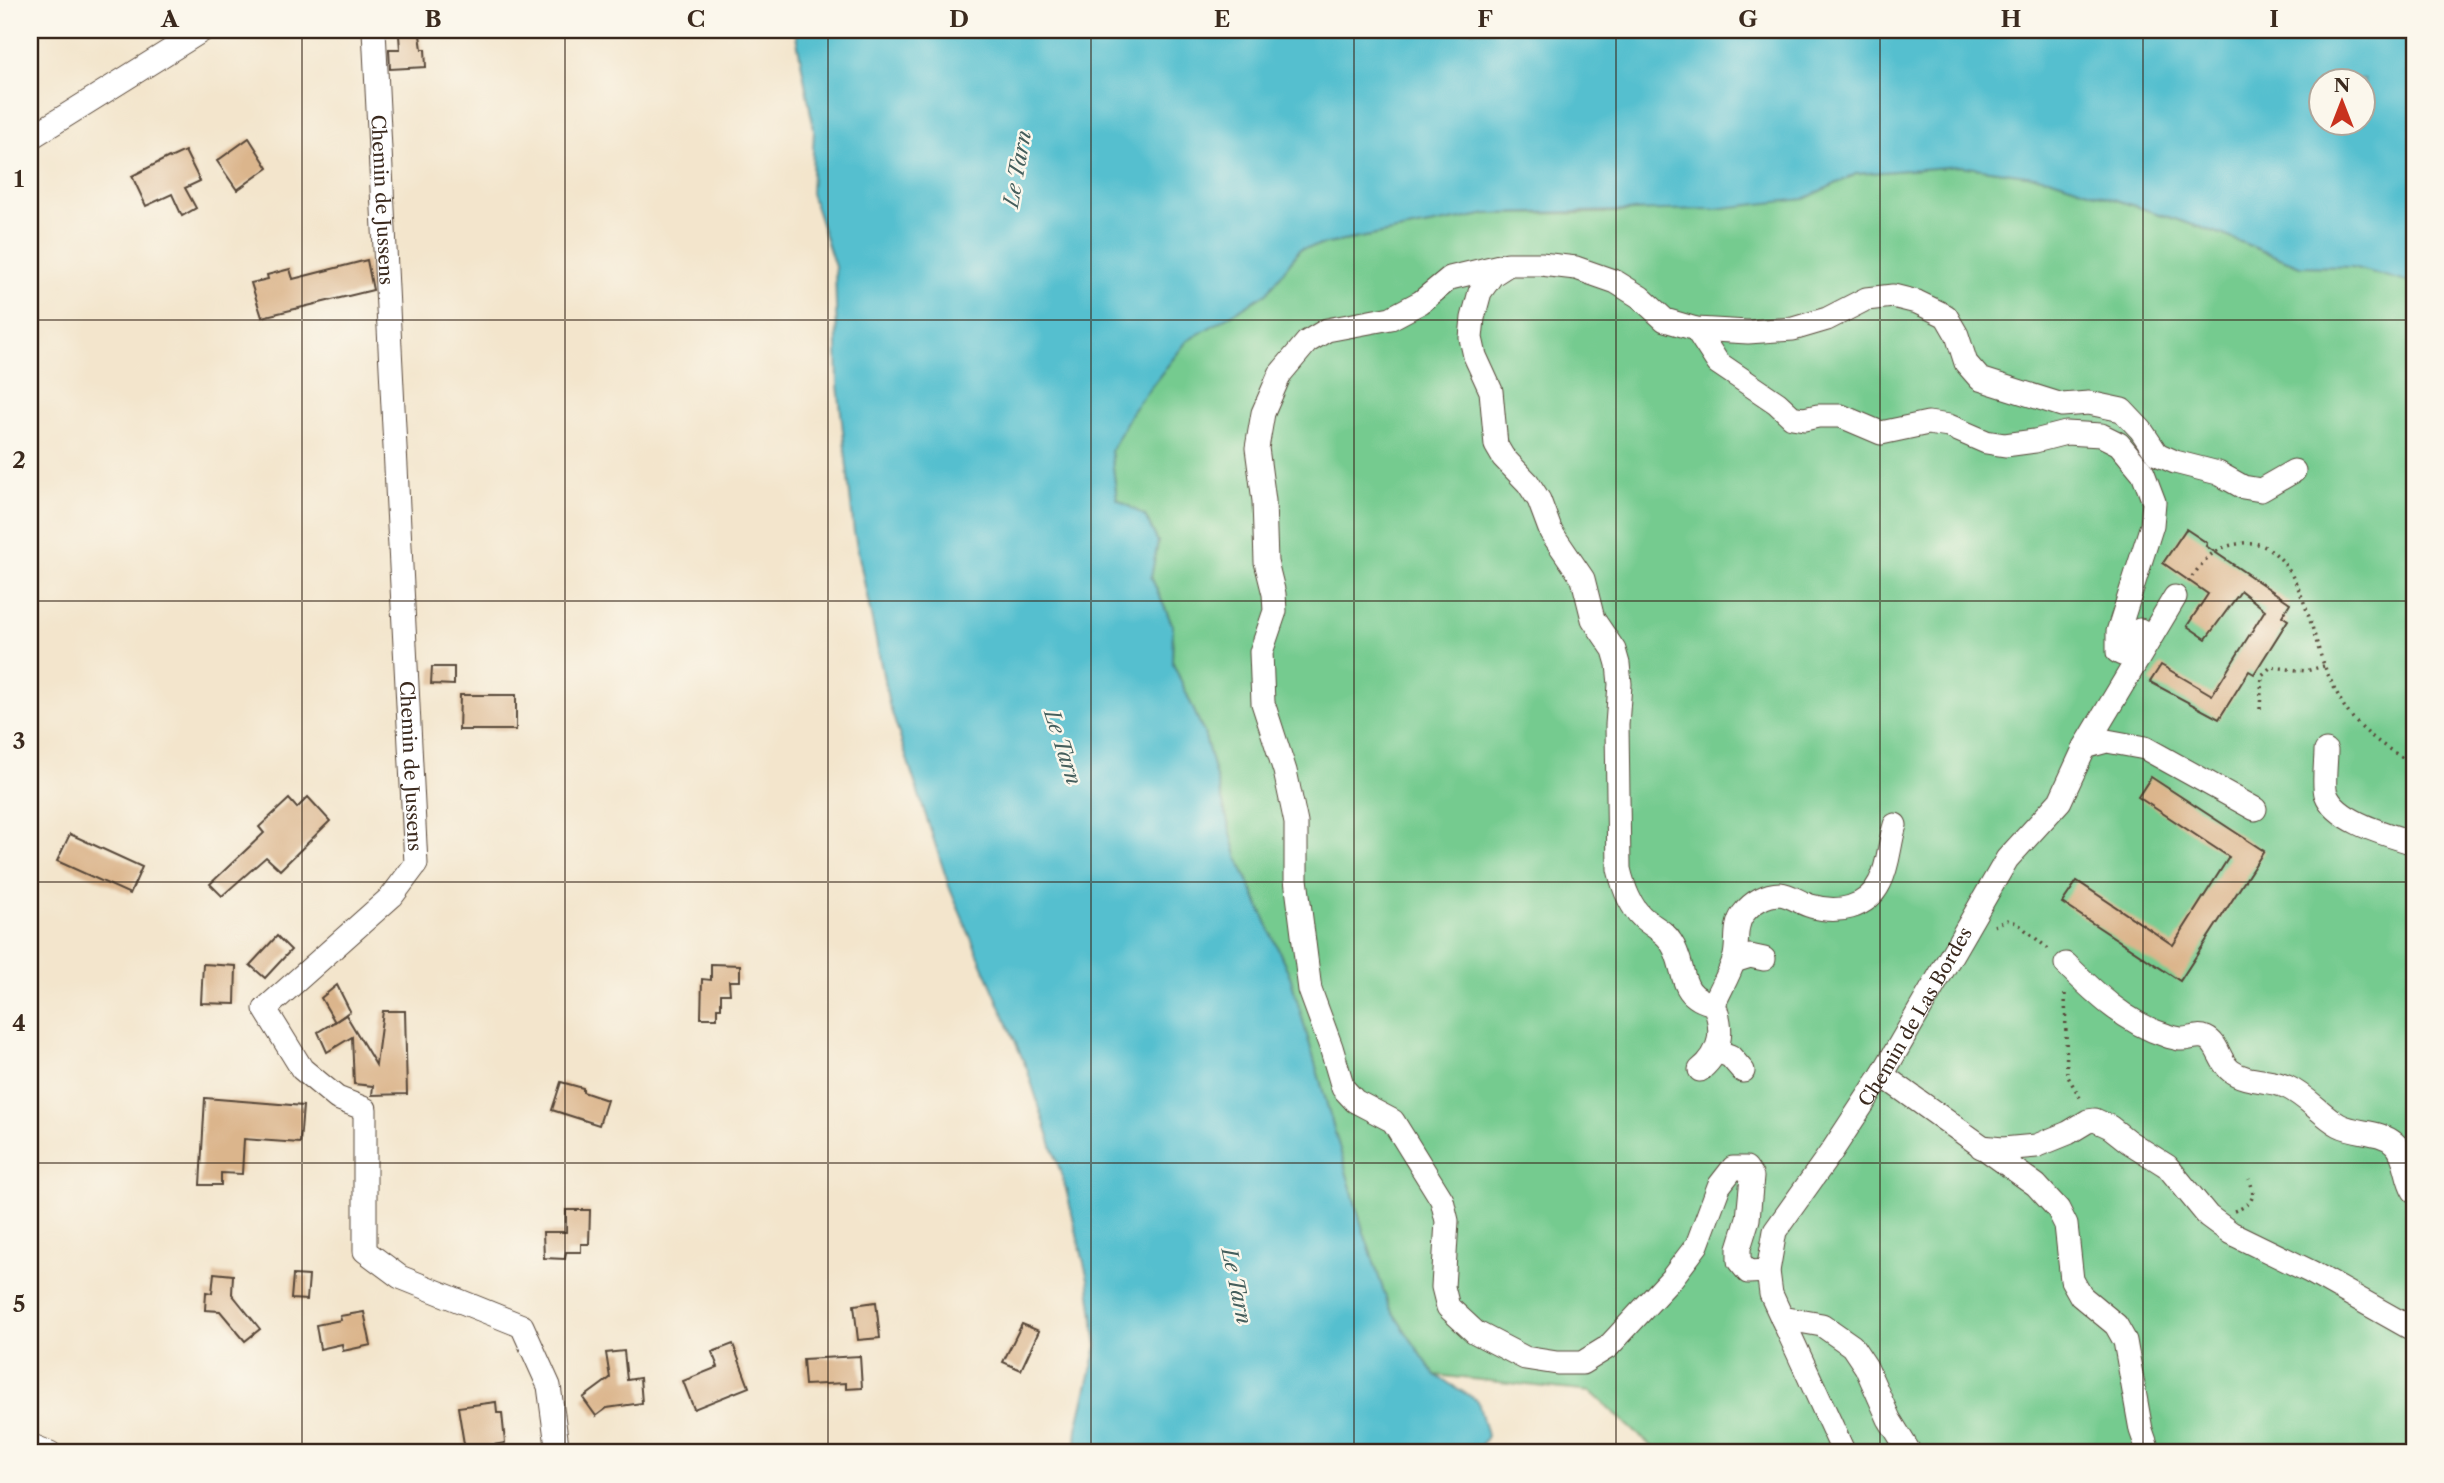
<svg xmlns="http://www.w3.org/2000/svg" width="2444" height="1483" font-family="'Libre Caslon Text',serif">
<style>
.green{fill:#75cb8f;stroke:#587a56;stroke-width:2}
.water{fill:#54bfcf;stroke:#487476;stroke-width:2;fill-rule:evenodd}
.building{fill:#dbb58c}
.lines{fill:none;stroke-linecap:round;stroke-linejoin:round}
.minor-casing{stroke:#574638;stroke-width:25}
.path{stroke:#574638;stroke-width:3.5;stroke-dasharray:2 5;stroke-linecap:butt}
.minor{stroke:#fff;stroke-width:23}
.grid{fill:none;stroke:#3b2a1e;stroke-width:2;stroke-opacity:0.55}
.labels{text-anchor:middle;dominant-baseline:central;stroke-width:5;stroke-linejoin:round;paint-order:stroke}
.street-label{font-size:19px;fill:#3b2a1e;stroke:#fbf7ec}
.water-label{font-size:21px;font-style:italic;fill:#445e5c;stroke:#fbf7ec}
.neatline{fill:none;stroke:#3b2a1e;stroke-width:2.5}
.grid-label{font-size:23px;text-anchor:middle;font-weight:bold;fill:#3b2a1e}
</style>
<rect width="100%" height="100%" fill="#fbf7ec"/>
<filter id="ink" filterUnits="userSpaceOnUse"><feTurbulence type="fractalNoise" baseFrequency=".0143" numOctaves="2"/><feDisplacementMap in="SourceGraphic" scale="14" xChannelSelector="R" yChannelSelector="G"/><feConvolveMatrix kernelMatrix="1 2 1 2 8 2 1 2 1" color-interpolation-filters="sRGB"/></filter>
<filter id="wash" filterUnits="userSpaceOnUse"><feTurbulence type="fractalNoise" baseFrequency=".00686" numOctaves="4" result="noise"/><feDisplacementMap in="SourceGraphic" scale="28" xChannelSelector="R" yChannelSelector="G"/><feGaussianBlur stdDeviation="1.57" result="paint"/><feColorMatrix in="noise" values="0 0 0 0 0 0 0 0 0 0 0 0 0 0 0 0 0 1.4 0 .05"/><feComposite in="paint" operator="in"/></filter>
<g filter="url(#wash)">
<rect width="100%" height="100%" fill="#f3e5cc"/>
<!-- green -->
<path class="green" d="M1960,166l89,12 172,56 79,32 52,1 60,15 2,5v1166h-750l-11,-5 -62,-56 -156,-17 -46,-68 -26,-77 -73,-254 -53,-120 -33,-123 -32,-72 1,-35 -22,-49 7,-35 -13,-26 -28,-17 -6,-48 21,-40 55,-70 80,-48 33,-44 188,-35 116,-1 200,-14 52,-25z"/>
<!-- water -->
<path class="water" d="M795,30h1619v254l-62,-17 -52,-1 -79,-32 -172,-56 -89,-12 -104,8 -52,25 -90,10 -226,5 -188,35 -33,44 -80,48 -55,70 -21,40 6,48 28,17 13,26 -7,35 22,49 -1,35 32,72 33,123 53,120 73,254 26,77 46,68 43,26 9,35 -11,17h-401l2,-24 20,-83 -9,-67 -22,-90 -39,-120 -77,-180 -61,-185 -35,-172 -16,-147 -3,-118 -24,-74 3,-63zM2322,80h42v42h-42z"/>
<g id="blocks">
<!-- building -->
<g class="building">
<path d="M399,35h21l2,14h3l1,18 -36,2 -1,-20h11z"/>
<path d="M249,138l19,30 -31,22 -20,-29z"/>
<path d="M185,151l15,30 -15,7 11,20 -14,8 -10,-22 -26,12 -14,-30 37,-19 1,1z"/>
<path d="M367,260l6,30 -111,27 -11,-34 17,-4 -1,-4 23,-6 3,10z"/>
<path d="M2186,529l21,14 -1,3 84,57 -8,13 6,4 -34,54 -5,-3 -30,48 -69,-37 11,-17 51,30 53,-85 -24,-19 -35,48 -19,-13 21,-32 -45,-31z"/>
<path d="M432,667h22v18l-23,-1z"/>
<path d="M460,695h56v35h-57z"/>
<path d="M2151,777l113,74 -84,130 -118,-78 15,-22 96,64 56,-88 -91,-60z"/>
<path d="M308,797l22,24 -50,49 -14,-13 -44,39 -12,-12 54,-51 -5,-6 30,-28 8,9z"/>
<path d="M70,834l72,33 -12,27 -73,-33z"/>
<path d="M277,936l14,14 -26,28 -15,-13z"/>
<path d="M203,964l33,2 -1,38 -34,-1z"/>
<path d="M711,964l29,1v16h-11l1,13h-9v14h-4v10h-16l1,-39 9,1z"/>
<path d="M337,985l13,26 -15,11 -14,-24z"/>
<path d="M383,1011h22l2,83 -35,1 1,-9 -19,-2 -2,-47 -25,15 -9,-20 28,-17 30,50z"/>
<path d="M561,1082l22,6v4l24,8 -8,25 -47,-15z"/>
<path d="M205,1098l98,8 -3,37 -56,-4 -2,35 -21,-1v12h-21z"/>
<path d="M566,1210h24l-1,34h-8v8h-15l-1,7 -21,-1 -1,-26h23z"/>
<path d="M214,1273l19,2 -1,19 28,35 -15,12 -25,-30 -15,-1 1,-18 6,1z"/>
<path d="M293,1275l16,1 -2,24 -16,-1z"/>
<path d="M876,1302l4,36 -22,2 -4,-35z"/>
<path d="M364,1312l7,33 -28,6 -1,-7 -22,5 -4,-24 25,-5 -1,-4z"/>
<path d="M1022,1324l17,7 -18,39 -18,-8z"/>
<path d="M733,1344l16,43 -55,22 -11,-28 35,-14 -6,-15z"/>
<path d="M624,1351l3,29 13,-2 2,25 -35,5 -11,8 -13,-18 27,-20 -4,-25z"/>
<path d="M860,1356l2,32 -16,1v-6l-41,2 -2,-26z"/>
<path d="M496,1402l1,11h5l3,30 -40,7 -7,-43z"/>
</g>
</g>
</g>
<g filter="url(#ink)">
<use href="#blocks" fill-opacity="0" stroke="#574638" stroke-width="2"/>
<g class="lines">
<defs>
<g id="minor">
<path id="s1" d="M374,30l42,834 -24,32 -127,113 37,60 35,29 28,11v142l35,26 122,49 27,60 9,67"/>
<path d="M30,138l173,-108"/>
<path d="M1506,266l-14,9 -12,17 -7,26 -2,20 4,18 16,35 5,54 7,12 25,26 11,17 12,32 32,47 10,40 21,31 4,14 2,20 -3,41 2,144c4,17 10,36 23,48 9,9 23,14 29,25 17,25 4,54 43,62 10,26 8,48 -14,66"/>
<path d="M1696,329l22,34 59,40 15,14 12,2 14,-3h23l40,17 47,-10 21,3 37,16 19,3 30,-4 31,-8 35,2 18,9 24,29 11,29 -2,23 -34,107v20l4,2 18,-24"/>
<path d="M2085,747l22,-6 38,7 110,61"/>
<path d="M2326,751c0,10 -3,35 0,43 10,28 63,41 88,49"/>
<path d="M1734,961l16,-5 14,3"/>
<path d="M2066,964c28,28 60,59 99,71 4,2 10,3 15,4 9,1 17,-5 26,-1 13,6 13,24 25,33 16,12 39,8 56,16 20,9 33,27 52,38 17,9 40,5 55,18 13,11 11,34 20,48"/>
<path d="M1714,1004c6,-14 15,-29 20,-44 5,-15 -1,-33 9,-46 9,-12 23,-20 37,-20 11,1 20,9 31,12 26,8 56,3 69,-24 9,-17 9,-38 15,-57"/>
<path d="M1716,1051l14,5 13,15"/>
<path d="M1882,1075l154,110 22,24 8,16 6,55 9,16 35,29 9,16 16,89 8,23"/>
<path d="M1981,1147l22,2 33,-3 32,-13 20,-12 7,-1 15,7 19,15 38,24 41,50 23,17 80,39 103,58"/>
<path d="M1768,1271l-20,1 -9,-11v-13l9,-29 4,-42 -6,-9h-13l-14,18 -22,59 -25,33 -64,69 -26,16h-25l-32,-5 -50,-26 -27,-25 -5,-20 4,-66 -5,-21 -49,-79 -38,-20 -12,-13 -12,-41 -21,-57 -14,-111v-56l-11,-52 -22,-68 -2,-51 14,-41 -1,-17 -8,-32 -2,-61 -7,-53 6,-35 17,-39 27,-32 20,-12 64,-12 30,-16 29,-24 58,-14h33l35,4 40,14 24,15 25,23 31,9 52,3 45,-3 34,-10 39,-20 27,-3 24,6 29,14 11,19 9,28 14,16 82,26 27,-2 33,7 19,20 16,24 18,8 43,11 25,14 18,3 33,-19"/>
<path d="M1782,1318l40,7 30,21 14,21 23,52 21,34"/>
<path d="M30,1445l20,8"/>
<path id="s2" d="M1844,1453l-73,-159 -3,-23 7,-40 57,-80 50,-76 125,-216 53,-58 25,-54 90,-150"/>
</g>
</defs>
<!-- minor casing -->
<use href="#minor" class="minor-casing"/>
<!-- path -->
<g class="path">
<path d="M2188,582c7,-9 15,-21 24,-28 7,-5 17,-9 25,-10 58,-13 72,81 87,121 5,13 12,26 18,38 17,29 45,45 72,62"/>
<path d="M2260,709l2,-34 9,-8 35,4 18,-5"/>
<path d="M1994,926l13,-6 10,3 34,28"/>
<path d="M2065,994l2,81 15,26"/>
<path d="M2234,1211c18,-6 23,-14 15,-32"/>
</g>
<!-- minor -->
<use href="#minor" class="minor"/>
</g>
</g>
<!-- grid -->
<path class="grid" d="M302,30v1423M565,30v1423M828,30v1423M1091,30v1423M1354,30v1423M1616,30v1423M1880,30v1423M2143,30v1423M30,320h2384M30,601h2384M30,882h2384M30,1163h2384"/>
<g class="labels">
<!-- street labels -->
<g class="street-label">
<text stroke="none"><textPath href="#s1" startOffset="170">Chemin de Jussens</textPath></text>
<text stroke="none"><textPath href="#s1" startOffset="737">Chemin de Jussens</textPath></text>
<text stroke="none"><textPath href="#s2" startOffset="495">Chemin de Las Bordes</textPath></text>
</g>
<!-- water labels -->
<g class="water-label">
<text transform="translate(1017 169) rotate(-80)">Le Tarn</text>
<text transform="translate(1063 747) rotate(72)">Le Tarn</text>
<text transform="translate(1237 1286) rotate(78)">Le Tarn</text>
</g>
</g>
<!-- margin -->
<rect width="2444" height="1483" fill="none" stroke="#fbf7ec" stroke-width="77"/>
<!-- north arrow -->
<g transform="translate(2342 102)"><circle r="33" fill="#fbf7ec" stroke="#aea59a" stroke-width="2"/>
<path d="M0-5L12 26L0 18L-12 26Z" fill="#c8321e"/>
<text y="-10" font-size="19" font-weight="bold" text-anchor="middle" fill="#3b2a1e">N</text>
</g>
<rect x="38" y="38" width="2368" height="1406" class="neatline"/>
<g class="grid-label">
<text x="170" y="27">A</text>
<text x="433" y="27">B</text>
<text x="696" y="27">C</text>
<text x="959" y="27">D</text>
<text x="1222" y="27">E</text>
<text x="1485" y="27">F</text>
<text x="1748" y="27">G</text>
<text x="2011" y="27">H</text>
<text x="2274" y="27">I</text>
<text x="19" y="187">1</text>
<text x="19" y="468">2</text>
<text x="19" y="749">3</text>
<text x="19" y="1031">4</text>
<text x="19" y="1312">5</text>
</g>
</svg>
